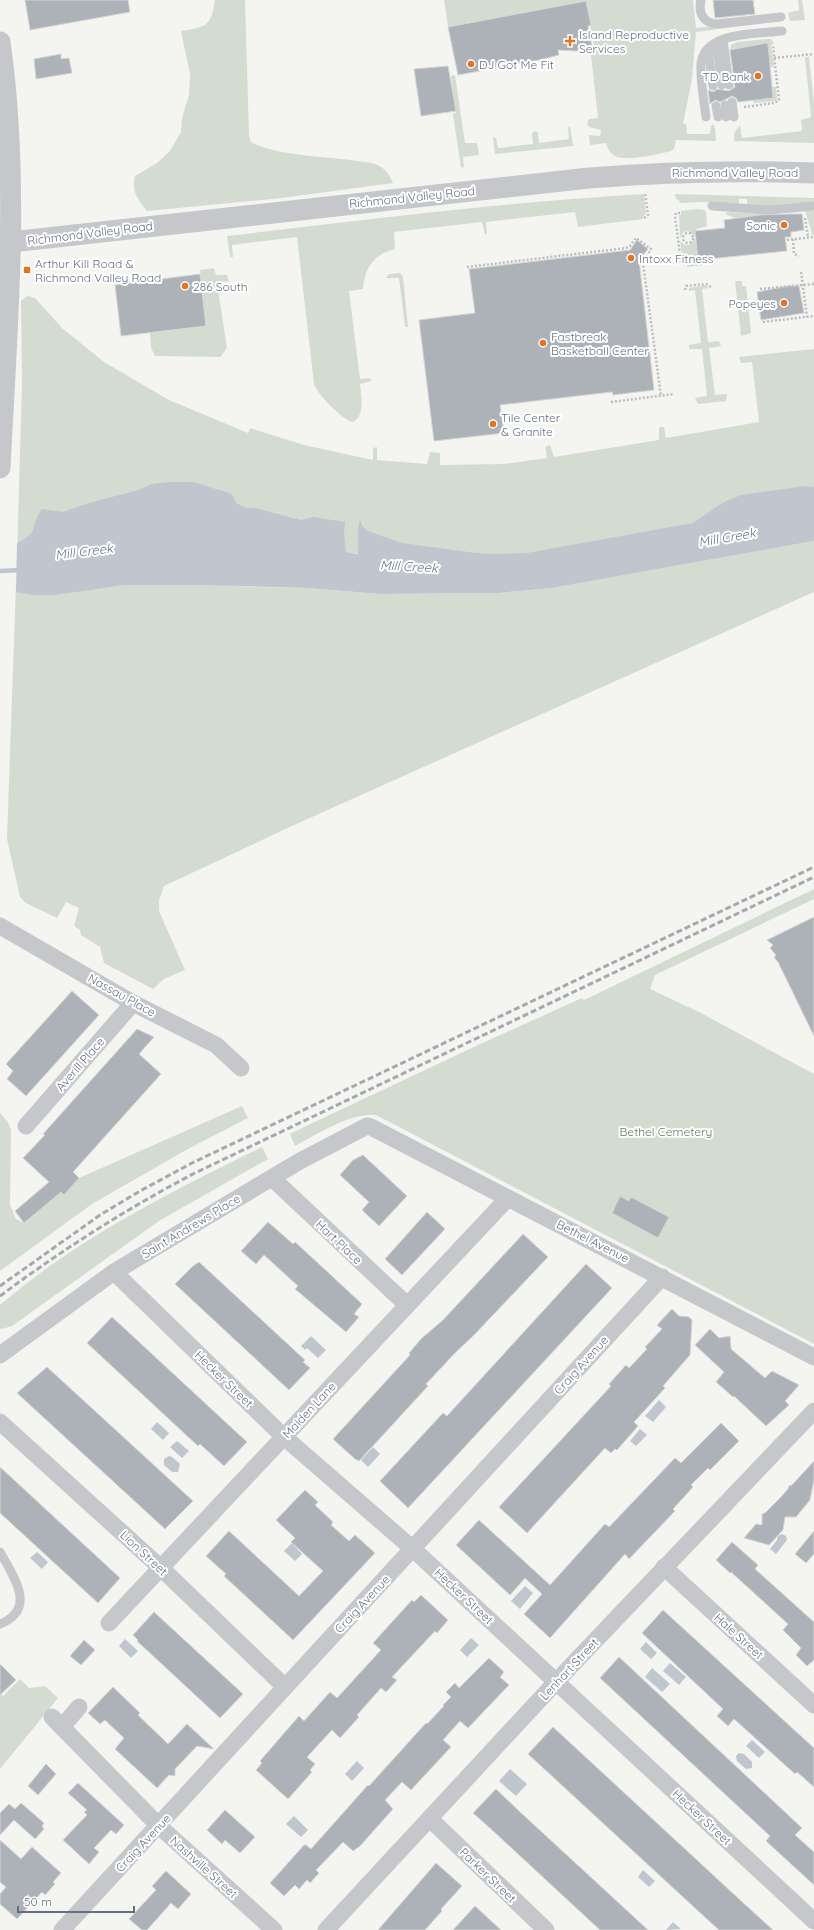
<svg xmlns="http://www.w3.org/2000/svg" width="814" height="1930" font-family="Quicksand,sans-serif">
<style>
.green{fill:#d4dcd2}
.water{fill:#bfc6cd}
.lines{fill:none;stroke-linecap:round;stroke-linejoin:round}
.stream{stroke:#bfc6cd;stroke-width:4.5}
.building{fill:#adb2b9;stroke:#d5d6d4}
.path{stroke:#bcbdc0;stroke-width:2.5;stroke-dasharray:2 2;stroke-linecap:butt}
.service{stroke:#c5c7cb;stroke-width:9}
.minor{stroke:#c5c7cb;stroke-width:17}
.tertiary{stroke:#c5c7cb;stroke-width:21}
.rail{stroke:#a5a8af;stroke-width:3;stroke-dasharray:6 3;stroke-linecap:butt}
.poi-dot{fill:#e27424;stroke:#fff;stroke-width:1.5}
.labels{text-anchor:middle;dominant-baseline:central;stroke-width:4;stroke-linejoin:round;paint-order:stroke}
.poi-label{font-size:12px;fill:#646f82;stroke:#fff;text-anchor:start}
.street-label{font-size:12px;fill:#646f82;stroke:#fff}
.park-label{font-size:12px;fill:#637962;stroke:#fff}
.water-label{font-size:13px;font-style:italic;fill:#647686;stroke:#fff}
</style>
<rect width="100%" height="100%" fill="#f4f5f1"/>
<!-- green -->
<g class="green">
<path d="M215,0h30l4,135 2,7c29,16 89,14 124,22 10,4 14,9 18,19l-111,15 -135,13c-9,-12 -16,-19 -12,-35l22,-13 13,-12 11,-19 1,-14 7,-23 1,-21 -9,-43c25,-4 30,-4 34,-31z"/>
<path d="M444,0h249l3,28 73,-7 3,1 -76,10 -4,47 -9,45h3l1,10h23l1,-8 2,-2 2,4 1,13 -40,-1 -2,9 -3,2c-12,3 -45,11 -56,5 -5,-3 -8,-8 -9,-13l-16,2 -1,-10 11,1 1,-6 -12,-3 -2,-3 2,-5 9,-1 -7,-63 4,-4 -9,-50 -138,26z"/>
<path d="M798,0h4l3,20 -15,1 -2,-8 11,-3z"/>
<path d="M766,39h5l3,5 -3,1 3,22h-4l-5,-24 -35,7 1,-5 6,-3z"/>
<path d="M805,57h4l5,46v40l-80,-2v-8l6,-8 2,13 60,-7 -1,-11 10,-3z"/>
<path d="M455,75l10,68h12l2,12 -16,2 1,10 -3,1 -8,-54 3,-1 -5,-37z"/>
<path d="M772,87h4l1,11 -2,3 -21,2 -1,-3 19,-2z"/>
<path d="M570,126l3,20 -78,8 -2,-16 1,-1 2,1 2,10 35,-4 -1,-11 3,-2 3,2 1,10 30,-4 -1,-11z"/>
<path d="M644,194l2,20 -3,2v3l-65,8 -3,-15 -89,10 1,11 -2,2 -3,-13 -88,10 1,17c-21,5 -30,18 -32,40l-14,2 11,88 10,-1 2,3 -12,3c1,11 6,33 -8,38 -10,-3 -35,-28 -38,-38l-17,-147 -65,8 1,12h-2l-1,-1 -3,-20c139,-16 277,-34 417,-42z"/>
<path d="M675,194l139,4v4l-42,5 -25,-2v-6h-8v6l-36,-3 -23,1 -1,-3 -3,-1z"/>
<path d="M698,209l6,1 2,2 1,14 -11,3v8l-8,-6 -4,1 -4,6 -1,-23h2v-4z"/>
<path d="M805,210l9,1v24h-2c-1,-9 -5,-16 -7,-25z"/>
<path d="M728,212l42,2 -32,5 -13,-5z"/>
<path d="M695,239l5,19 10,4v2l-23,3v-4l-4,-2 -3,-20 5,4h4z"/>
<path d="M214,268l2,7h11l2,6 -12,2 10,65 -7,9 -65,-1 -4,-8 -1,-15 56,-7 -6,-56z"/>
<path d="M400,273l3,4 5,50h-3l-6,-49h-13l3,-4z"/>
<path d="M735,281h7v5h4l5,47 -10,3z"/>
<path d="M707,285l1,3 -6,1 6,53 11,-1 2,5 -12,2 6,47 12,-1 -1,7 -28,3 -3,-6 12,-2 -5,-47h-13v-4l12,-2 -6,-53 -6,1v-3z"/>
<path d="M27,296l8,2 27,30 42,34 65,38 79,33 2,-5 54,17 69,15v-12l4,-1v13l50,4 3,-12 10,1v12l64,-1 43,-6 -2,-11 5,-2 4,12 105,-17v-13h5l2,11 93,-16 -7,-60 -11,1 -2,-6 75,-8v155l-266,55 -198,-6 -333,4 5,-172 -1,-84z"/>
<path d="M814,541v51l-522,234 -128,60 -5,14v11l26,59 -21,9 -11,10 -49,-26 -4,-16 -19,-12 -1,-5 -6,-4 5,-18 -13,-6 -9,16 -31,-15 -6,-6 -13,-58 9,-256 92,-5 146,9 54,1 72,6 118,-1 54,-5z"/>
<path d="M814,889v10l-159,76 -5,14 49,23 115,62v270l-438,-229c-24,-3 -59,19 -81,31l-5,-12 16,-8 170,-80 106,-48 2,2z"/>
<path d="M242,1106l6,12 -62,32 -94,54 -92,67v-158l8,9 3,8 -1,75 6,14 8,4 36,-32 4,4 15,-17z"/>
<path d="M262,1147l6,12 -109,62 -147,105 -10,3 -2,-1v-23c78,-67 170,-113 262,-158z"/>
<path d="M20,1679l9,9 16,-2 13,12 -58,71v-76l3,3z"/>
</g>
<!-- water -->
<g class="water">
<path d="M170,482h23l39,12 4,9 10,5h9l46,12 12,-3 32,5 -1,10 2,20 12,2v-24l2,-11 2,7 6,5 34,12 74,10 19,1 32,-1 166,-30 31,-21 17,-7 64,-9 9,1v54l-262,47 -54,5 -118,1 -72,-6 -103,-3h-81l-69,10h-23l-16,-3 1,-49c24,-11 12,-17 25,-34l21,3 26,-9 49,-13 14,-6z"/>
<path d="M311,1336l15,14 -8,8 -11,-10 -2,2 -4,-4z"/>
<path d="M659,1400l7,7 -13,15 -8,-6z"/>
<path d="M157,1422l12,11 -6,7 -12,-11z"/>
<path d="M640,1429l7,6 -11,11 -6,-5z"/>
<path d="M177,1441l12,10 -7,7 -12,-11z"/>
<path d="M373,1447l7,7 -12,13 -7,-7z"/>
<path d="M169,1456l3,1 8,7 -2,8h-6l-8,-7v-6z"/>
<path d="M782,1534l4,2 1,4 -11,14 -6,-5 7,-9 1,-4z"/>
<path d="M292,1543l10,11 -7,7 -11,-10z"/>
<path d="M37,1552l11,10 -6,7 -12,-11z"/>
<path d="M525,1586l8,7 -13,16 -9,-8z"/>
<path d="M471,1638l8,7 -12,12 -7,-7z"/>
<path d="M125,1639l13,12 -7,7 -12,-12z"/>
<path d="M646,1642l11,11 -6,6 -11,-10z"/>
<path d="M670,1663l16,14 -7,8 -16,-14z"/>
<path d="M652,1668l18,16 -8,8 -17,-15z"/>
<path d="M752,1740l13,12 -6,6 -13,-12z"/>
<path d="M739,1753l5,1 8,8v6l-6,1 -9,-8 -1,-5z"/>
<path d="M357,1761l7,7 -12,13 -7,-7z"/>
<path d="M510,1769l17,15 -11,12 -17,-15z"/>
<path d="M294,1816l14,14 -7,7 -15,-13z"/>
<path d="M643,1870l12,11 -6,6 -11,-10z"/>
<path d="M673,1922l8,7 -15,1z"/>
</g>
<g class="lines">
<!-- stream -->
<path class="stream" d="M0,571l21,-1"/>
</g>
<!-- building -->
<g class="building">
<path d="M25,0h103l2,12 -100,18z"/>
<path d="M713,0h40l2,14 -40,4z"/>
<path d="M586,1l5,24 -3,1 5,26 -35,-2 1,5 -20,5 -81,15 -10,-48z"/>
<path d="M766,43l2,1 5,54 -35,4 -2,-4 -4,-2 -12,6 -5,-2 -5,4 -2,-14 5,2 5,-3 11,2 6,-4 -5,-37z"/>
<path d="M61,54v5l8,-1 3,15 -36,6 -2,-20z"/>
<path d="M448,66l8,45 -35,5 -7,-47z"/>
<path d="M789,214h13l2,16 -13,2v5h-6l2,14 -89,9 -3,-29 30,-3 -1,-8 36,-5z"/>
<path d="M637,240l11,9 -9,11 15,130 -41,5 -1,-3 -112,13 4,28 -70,8 -15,-121 56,-7 -6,-44 161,-19z"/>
<path d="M200,274l6,52 -85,10 -6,-51z"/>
<path d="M788,286h11l5,27 -43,7 -4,-28z"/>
<path d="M814,917v119l-36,-74 -4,-5 2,-2 -6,-7 3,-3 -6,-5z"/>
<path d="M72,991l27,24 -73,81 -19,-17 6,-8 -7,-7z"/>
<path d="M137,1029l17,8 -15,17 22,20 -88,98 6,6 -15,17 -3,-3 -37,31 -9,-12 34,-29 -26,-24 22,-23 -2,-1z"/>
<path d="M363,1155l44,41 -28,30 -17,-16 7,-8 -29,-27 13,-15z"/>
<path d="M620,1196l9,5 2,-4 38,20 -11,21 -46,-25z"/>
<path d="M427,1212l18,17 -43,46 -17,-16z"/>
<path d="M268,1222l25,22 2,-2 24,22 43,40 -8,10 5,3 -13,15 -51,-43 3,-3 -34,-31 -8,9 -15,-13z"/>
<path d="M523,1234l25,23 -73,77 -21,20 -28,30 2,2 -69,75 -4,-2 -22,-20 77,-84 -1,-2 12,-14 22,-19z"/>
<path d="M199,1262l106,98 -2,2 7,6 -21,22 -114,-106 18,-18z"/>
<path d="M586,1264l26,24 -204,220 -28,-27 63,-68 4,3z"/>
<path d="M672,1309l7,7 10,1 3,3 -2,35 -27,31 2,2 -31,34 4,4 -21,24 -2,-1 -4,4 -6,-5 -78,85 -28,-26 112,-121 -2,-2 17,-19 3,3 1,-1 17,-18 -2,-2 17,-18 -5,-4z"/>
<path d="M112,1317l135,125 -23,24 -24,-22 -2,2 -111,-103z"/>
<path d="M710,1329l9,9 11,-2 1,13 34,29 7,-7 27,14 -14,16 4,4 -23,21 -32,-30 -1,1 -17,-15 8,-10 -29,-27z"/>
<path d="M47,1367l146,134 -28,28 -148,-136z"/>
<path d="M721,1423l18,18 -29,29 -2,-2 -17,17 2,2 -20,22 2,2 -46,48 -4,-5 -75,84 -26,-24 18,-20 -17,-16 -15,17 -54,-50 23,-25 71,65 55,-61 4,3 66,-69 6,5z"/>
<path d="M814,1461v19l-4,20 -14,17h-11l-2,13 -14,15 -25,-7 12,-14 6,1v-11l3,-1 16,-16 7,-8 1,-3 3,-1z"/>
<path d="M0,1467l120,111 -22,25 -98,-90z"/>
<path d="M305,1490l13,12 -3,3 18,17 -2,3 18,16 6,-6 20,18 -82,87 -69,-64 2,-2 -20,-18 23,-25 70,65 24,-25 -32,-29 4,-4 -19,-18z"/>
<path d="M814,1531v23l-8,9 -11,-9z"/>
<path d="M732,1542l26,23 -3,4 59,53v38l-7,6 -11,-11 5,-7 -18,-18 5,-6 -57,-52 -1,1 -14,-13z"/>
<path d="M421,1595l27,25 -11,13 -2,-2 -43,46 5,3 -11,12 -5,-4 -24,27 2,2 -19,21 -8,-8 -25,27 8,7 -5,6 2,2 -24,27 -32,-29 6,-7 -2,-2 39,-45 5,5 26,-29 7,6 44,-48 -8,-7 39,-43 2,2z"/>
<path d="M663,1610l151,138v39l-17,-15 -2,2 -61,-55 -6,7 -11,-10 6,-7 -81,-76z"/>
<path d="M154,1612l89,82 -23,24 -83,-77 1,-1 -5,-5z"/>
<path d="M84,1640l11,10 -14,15 -11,-9z"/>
<path d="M619,1657l183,171 -7,7 19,17v33l-48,-44 4,-5 -170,-158z"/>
<path d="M489,1658l15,14 -4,5 9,8 -41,43 -8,-7 -17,19 8,7 -40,43 -9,-8 -17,18 8,9 -33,37 -7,5 -10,-9 -27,28 3,3 -9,10 -3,-3 -8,9 -4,-4 -11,11 -14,-13 10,-11 24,-27h2l5,4 57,-64 1,1 57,-63 1,1 17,-18 -1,-1 8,-8 -5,-5 9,-9 4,5z"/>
<path d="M0,1664l16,16 -16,15z"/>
<path d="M113,1687l27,26 -2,2 30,29 19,-20 27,25 -17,-3 -22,23v7l-6,-1 -12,13 -42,-39 9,-11 -19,-18 -5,4 -12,-11z"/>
<path d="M553,1727l186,172 34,31h-54l-11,-10 -180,-166z"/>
<path d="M46,1764l10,10 -18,21 -10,-9z"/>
<path d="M78,1783l46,42 -8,9 -5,-4 -17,18 5,4 -10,12 -26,-24 24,-25 -3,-3 3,-2 -19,-17z"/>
<path d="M496,1789l23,22 129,119h-48l-109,-101 -18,-16z"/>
<path d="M21,1803l23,20 -2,3 2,3 -9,10 -21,-19 -14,15v-22l9,-9 6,5z"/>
<path d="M225,1810l30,27 -15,16 -15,-13 -3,4 -15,-14z"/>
<path d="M0,1840l21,19 11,-12 29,26 -8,9 2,2 -10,11 -3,-3 -25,27 -17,-15v-10l6,-7 -6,-5z"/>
<path d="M436,1863l26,23 -21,23 1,2 -17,19h-47z"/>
<path d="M166,1871l25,23 -13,15 -7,-6 -24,27h-5l-13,-11 27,-29 -4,-4z"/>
<path d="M475,1906l26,24h-48z"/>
</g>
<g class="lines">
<!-- path -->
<g class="path">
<path d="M774,58l40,-4"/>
<path d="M744,107l30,-4 5,-3 -6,-54"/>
<path d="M680,213h-4l-1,3 6,47 4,2"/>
<path d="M644,218l4,-3 -3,-23"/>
<path d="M805,218l3,19"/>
<circle cx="688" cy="238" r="5"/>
<path d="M793,239l1,15 5,2"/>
<path d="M787,240l27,-3"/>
<path d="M467,267l159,-19 4,-2 6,-8 15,11 -8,14 18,133"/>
<path d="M801,272l6,45"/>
<path d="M760,289l54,-5"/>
<path d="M685,290l1,-4 20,-2 5,3"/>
<path d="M763,322l51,-6"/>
<path d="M611,402l63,-8"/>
</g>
<!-- service -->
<g class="service">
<path d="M701,0c-3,13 2,23 16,24l64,-7"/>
<path d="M723,40l6,45"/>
<path d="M722,85l-4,-31 4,-14"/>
<path d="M713,86l-4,-30 4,-9"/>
<path d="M732,102l2,15"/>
<path d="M725,105l1,12"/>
<path d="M716,106l2,11"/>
<path d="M706,117c-2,-17 -6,-36 -5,-53 3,-33 56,-30 81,-33"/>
<path d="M712,206l57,4 45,-4"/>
<path d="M0,1552c13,24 38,57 0,72"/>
</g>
<!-- minor -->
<g class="minor">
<path d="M0,926l133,77 83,42 25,23"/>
<path d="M26,1126l107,-123"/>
<path d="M272,1178l135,127"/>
<path d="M114,1272l170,165 129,112 401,372"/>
<path d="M0,1355l114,-83 186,-111 67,-35 4,1 443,230"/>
<path d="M0,1422l161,146 124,119"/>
<path d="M664,1567l150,138"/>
<path d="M109,1623l399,-425"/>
<path d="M52,1717l107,109 115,104"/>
<path d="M62,1727l17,-20"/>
<path d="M430,1819l116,111"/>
<path d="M62,1930l600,-653"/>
<path d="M326,1930l243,-262 245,-257"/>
</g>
<!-- tertiary -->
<g class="tertiary">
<path d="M0,42c20,141 7,284 0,426"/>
<path d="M11,242l578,-64c75,-6 149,-8 225,-5"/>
</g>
<!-- rail -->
<g class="rail">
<path d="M0,1286l100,-71 40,-24 52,-28 622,-296"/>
<path d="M0,1296c62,-46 126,-87 195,-123l619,-296"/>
</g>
</g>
<!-- markers -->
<g class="poi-dot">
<path d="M568 35h4v4h4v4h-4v4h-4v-4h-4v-4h4z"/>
<circle cx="471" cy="64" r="4"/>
<circle cx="758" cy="76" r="4"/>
<circle cx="784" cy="225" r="4"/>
<circle cx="631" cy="258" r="4"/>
<rect x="23" y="266" width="8" height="8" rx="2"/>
<circle cx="185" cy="286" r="4"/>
<circle cx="784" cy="303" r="4"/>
<circle cx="543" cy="343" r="4"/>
<circle cx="493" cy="424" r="4"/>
</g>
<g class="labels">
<!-- poi labels -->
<g class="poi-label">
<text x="579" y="34">Island Reproductive<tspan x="579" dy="14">Services</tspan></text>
<text x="479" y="64">DJ Got Me Fit</text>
<text x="750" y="76" text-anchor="end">TD Bank</text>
<text x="776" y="225" text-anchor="end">Sonic</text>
<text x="639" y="258">Intoxx Fitness</text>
<text x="35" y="263">Arthur Kill Road &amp;<tspan x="35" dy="14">Richmond Valley Road</tspan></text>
<text x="193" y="286">286 South</text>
<text x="776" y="303" text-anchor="end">Popeyes</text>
<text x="551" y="336">Fastbreak<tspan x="551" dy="14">Basketball Center</tspan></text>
<text x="501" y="417">Tile Center<tspan x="501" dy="14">&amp; Granite</tspan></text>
</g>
<!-- street labels -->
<g class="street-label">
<text x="735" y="172">Richmond Valley Road</text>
<text transform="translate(412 197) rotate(-6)">Richmond Valley Road</text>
<text transform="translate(90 233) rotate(-7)">Richmond Valley Road</text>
<text transform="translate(122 995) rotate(29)">Nassau Place</text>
<text transform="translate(80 1064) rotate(-49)">Averill Place</text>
<text transform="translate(191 1226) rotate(-31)">Saint Andrews Place</text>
<text transform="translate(593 1241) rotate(27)">Bethel Avenue</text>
<text transform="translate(339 1242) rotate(43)">Hart Place</text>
<text transform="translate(581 1365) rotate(-48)">Craig Avenue</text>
<text transform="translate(224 1379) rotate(44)">Hecker Street</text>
<text transform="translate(309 1410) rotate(-47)">Maiden Lane</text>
<text transform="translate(144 1553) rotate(43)">Lion Street</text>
<text transform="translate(464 1596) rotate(43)">Hecker Street</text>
<text transform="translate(362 1604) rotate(-47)">Craig Avenue</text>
<text transform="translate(739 1636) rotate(42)">Hale Street</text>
<text transform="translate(569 1669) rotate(-47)">Lenhart Street</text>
<text transform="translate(702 1817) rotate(43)">Hecker Street</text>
<text transform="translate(143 1843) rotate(-47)">Craig Avenue</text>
<text transform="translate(204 1867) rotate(42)">Nashville Street</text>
<text transform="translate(488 1875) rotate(44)">Parker Street</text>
</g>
<!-- park labels -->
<g class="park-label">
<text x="666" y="1131">Bethel Cemetery</text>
</g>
<!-- water labels -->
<g class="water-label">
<text transform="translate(727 537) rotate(-10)">Mill Creek</text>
<text transform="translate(84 551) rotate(-7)">Mill Creek</text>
<text transform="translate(409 566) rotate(3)">Mill Creek</text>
</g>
</g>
<!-- scale -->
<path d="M18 1906v6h116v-6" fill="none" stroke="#646f82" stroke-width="2"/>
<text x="24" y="1906" font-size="12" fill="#646f82" stroke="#ffffff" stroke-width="3" paint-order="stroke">50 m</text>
</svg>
